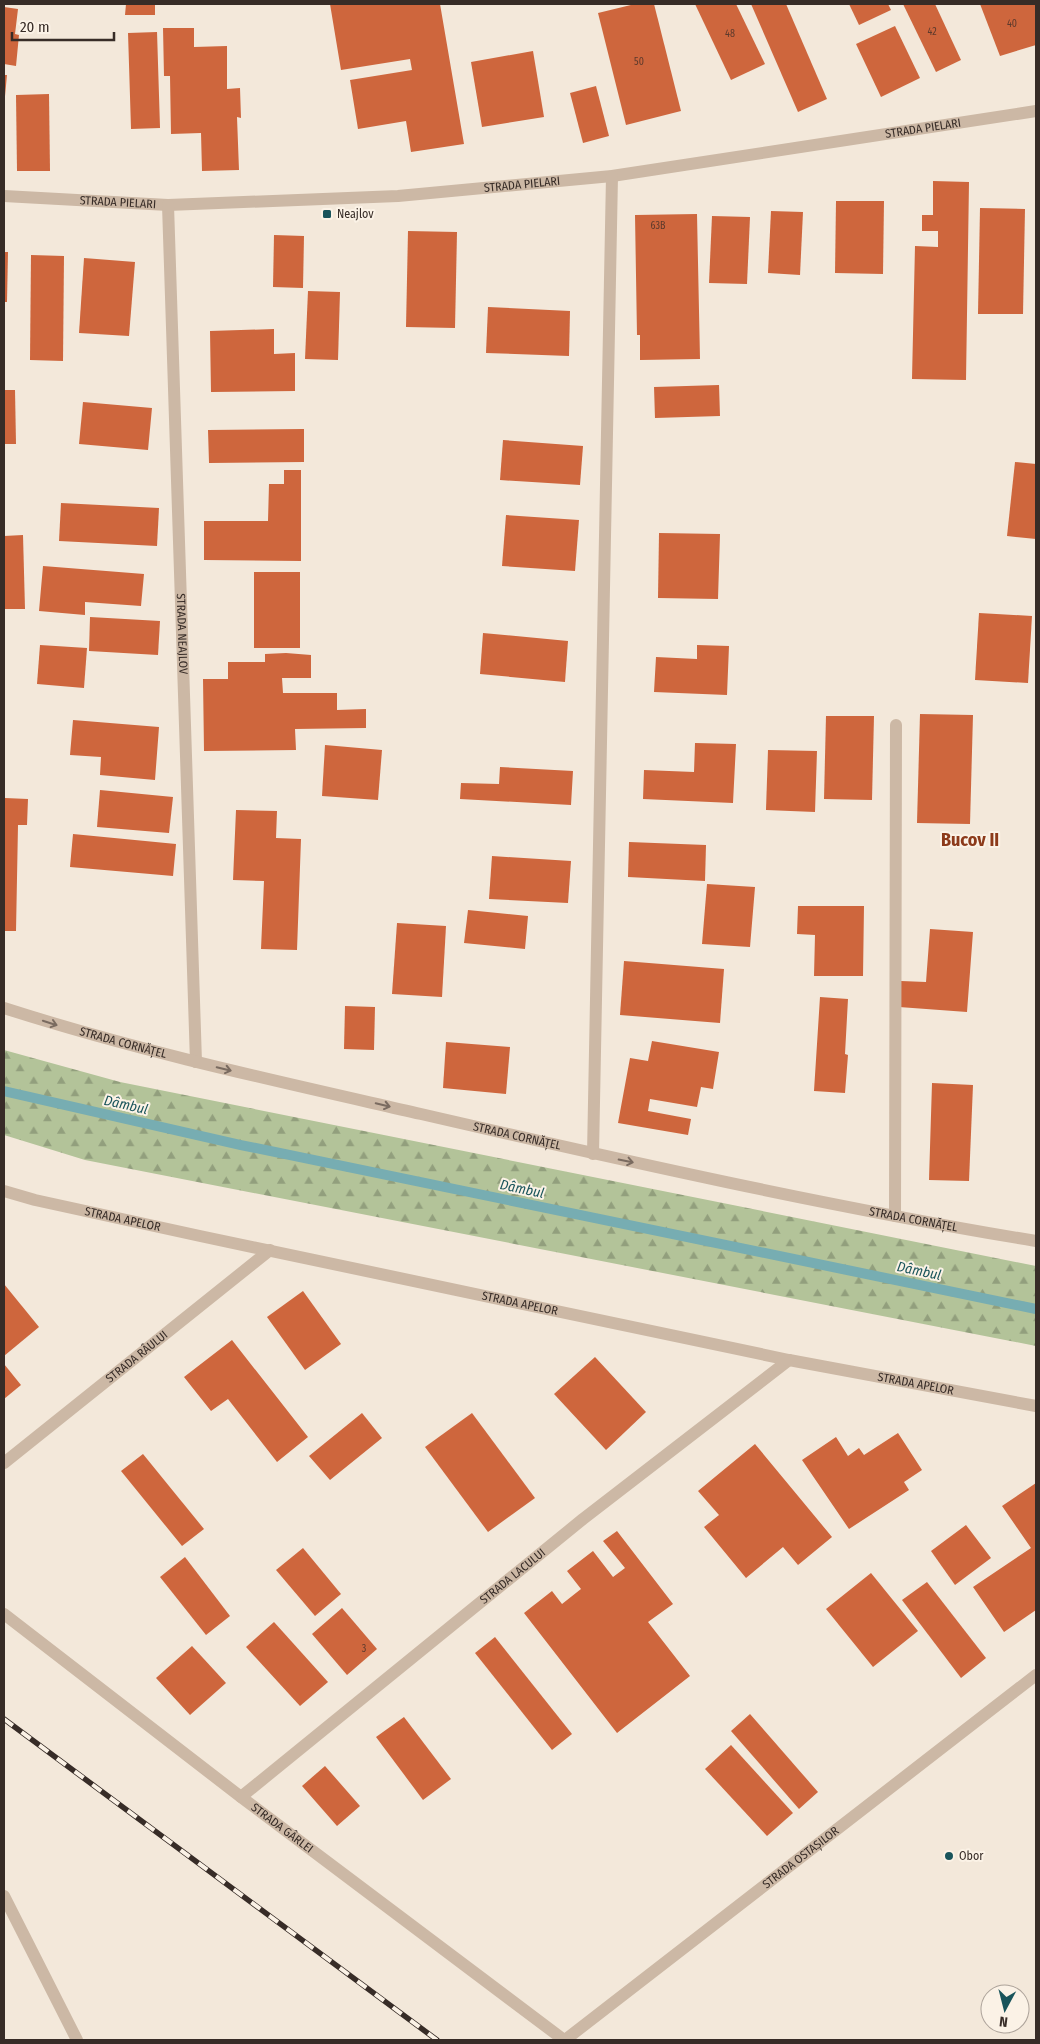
<svg xmlns="http://www.w3.org/2000/svg" width="1040" height="2044" font-family="'Fira Sans Condensed',sans-serif">
<style>
.forest{fill:url(#forest-firs)}
.lines{fill:none;stroke-linecap:round;stroke-linejoin:round}
.stream{stroke:#77adb2;stroke-width:10}
.building{fill:#ce663d}
.service{stroke:#ccb8a5;stroke-width:12}
.minor{stroke:#ccb8a5;stroke-width:12}
.tertiary{stroke:#ccb8a5;stroke-width:12}
.rail-casing{stroke:#372c27;stroke-width:5.5}
.rail{stroke:#fbf2e6;stroke-width:4;stroke-dasharray:11;stroke-linecap:butt}
.oneway{stroke:#7a6b60}
.poi-dot{fill:#19545b;stroke:#fbf2e6;stroke-width:2}
.labels{text-anchor:middle;dominant-baseline:central;stroke-width:4;stroke-linejoin:round;paint-order:stroke}
.number-label{font-size:10px;fill:#5d3a2c}
.street-label{font-size:12px;fill:#372c27;stroke:#fbf2e6}
.poi-label{font-size:12px;fill:#372c27;stroke:#fbf2e6;text-anchor:start}
.water-label{font-size:14px;font-style:italic;fill:#19545b;stroke:#fbf2e6}
.district-label{font-size:18px;font-weight:bold;fill:#8c3a1a;stroke:#fbf2e6}
</style>
<defs>
<pattern id="forest-firs" width="22" height="20" patternUnits="userSpaceOnUse" patternTransform="scale(1.25)"><rect width="22" height="20" fill="#b3c399"/><path d="M5 1l3.5 6h-7zM16 11l3.5 6h-7z" fill="#929f7d"/></pattern>
</defs>
<rect width="100%" height="100%" fill="#f3e8da"/>
<!-- forest -->
<path class="forest" d="M4,1050l116,32 916,184v80l-951,-186 -81,-25z"/>
<g class="lines">
<!-- stream -->
<path class="stream" d="M4,1091l237,54 795,164"/>
</g>
<!-- building -->
<g class="building">
<path d="M126,4h29v11h-30z"/>
<path d="M330,4h110l24,140 -53,8 -5,-31 -48,8 -8,-49 62,-10 -2,-11 -69,11z"/>
<path d="M635,4h19l27,107 -55,14 -28,-112z"/>
<path d="M695,4h41l29,60 -34,16z"/>
<path d="M751,4h35l41,95 -29,13z"/>
<path d="M849,4h39l3,6 -32,15z"/>
<path d="M903,4h32l26,56 -25,12z"/>
<path d="M980,4h56v41l-36,11z"/>
<path d="M4,7l14,2 -3,25 4,1 -3,31 -12,-2z"/>
<path d="M895,26l25,52 -39,19 -25,-53z"/>
<path d="M163,28h31v19l33,-1v43l13,-1 1,30 -4,-1 2,53 -37,1 -1,-38 -30,1 -1,-58h-6z"/>
<path d="M157,32l3,96 -29,1 -3,-96z"/>
<path d="M533,51l11,66 -62,10 -11,-65z"/>
<path d="M4,75h3l-2,21h-1z"/>
<path d="M596,86l13,50 -26,7 -13,-50z"/>
<path d="M49,94l1,77h-33l-1,-76z"/>
<path d="M933,181l36,1 -3,198 -54,-1 3,-133 23,1v-16h-16v-16h11z"/>
<path d="M836,201h48l-1,73 -48,-1z"/>
<path d="M980,208l45,1 -2,105h-45z"/>
<path d="M771,211l32,1 -3,63 -32,-2z"/>
<path d="M697,214l3,145 -60,1v-25h-3l-2,-120z"/>
<path d="M712,216l38,1 -3,67 -38,-1z"/>
<path d="M408,231l49,1 -2,96 -49,-1z"/>
<path d="M274,235l30,1 -1,52 -30,-1z"/>
<path d="M4,252h4l-1,50h-3z"/>
<path d="M31,255l33,1 -1,105 -33,-1z"/>
<path d="M84,258l51,4 -6,74 -50,-3z"/>
<path d="M308,291l32,1 -2,68 -33,-1z"/>
<path d="M488,307l82,4 -1,45 -83,-3z"/>
<path d="M274,329v25l21,-1v38l-84,1 -1,-61z"/>
<path d="M719,385l1,31 -65,2 -1,-31z"/>
<path d="M4,390h11l1,54h-12z"/>
<path d="M83,402l69,6 -4,42 -69,-6z"/>
<path d="M304,429v33l-95,1 -1,-33z"/>
<path d="M503,440l80,6 -3,39 -80,-5z"/>
<path d="M1015,462l21,2v75l-29,-3z"/>
<path d="M284,470h17v91l-97,-1v-39h64l1,-37h15z"/>
<path d="M61,503l98,5 -2,38 -98,-5z"/>
<path d="M506,515l73,5 -4,51 -73,-5z"/>
<path d="M659,533l61,1 -2,65 -60,-1z"/>
<path d="M23,535l2,74h-21v-73z"/>
<path d="M43,566l101,8 -3,32 -56,-4v13l-46,-4z"/>
<rect x="254" y="572" width="46" height="76"/>
<path d="M979,613l53,3 -4,67 -53,-3z"/>
<path d="M90,617l70,4 -2,34 -69,-4z"/>
<path d="M483,633l85,8 -3,41 -85,-8z"/>
<path d="M40,645l47,3 -3,40 -47,-4z"/>
<path d="M697,645l32,1 -2,49 -73,-3 2,-35 41,2z"/>
<path d="M286,653l25,2v23h-29l1,15h54v17l29,-1v19l-71,1 1,21 -92,1 -1,-72h25v-17h37v-8z"/>
<path d="M920,714l53,1 -3,109 -53,-1z"/>
<path d="M826,716h48l-2,84 -48,-1z"/>
<path d="M73,720l86,7 -4,53 -55,-5 1,-18 -31,-2z"/>
<path d="M695,743l41,1 -3,59 -90,-4 1,-29 50,2z"/>
<path d="M325,745l57,5 -4,50 -56,-4z"/>
<path d="M768,750l49,1 -2,61 -49,-2z"/>
<path d="M500,767l73,4 -2,34 -111,-6 1,-16 38,1z"/>
<path d="M100,790l73,7 -4,36 -72,-6z"/>
<path d="M5,798l23,1 -1,26h-9l-2,106h-12z"/>
<path d="M236,810l41,1 -1,27 25,1 -4,111 -36,-1 3,-68 -31,-1z"/>
<path d="M73,834l103,10 -3,32 -103,-9z"/>
<path d="M629,842l77,3 -1,36 -77,-4z"/>
<path d="M492,856l79,5 -3,42 -79,-4z"/>
<path d="M707,884l48,3 -5,60 -48,-3z"/>
<path d="M798,906h66l-1,70h-49l1,-41 -18,-1z"/>
<path d="M468,910l60,6 -3,33 -61,-6z"/>
<path d="M397,923l49,3 -4,71 -50,-3z"/>
<path d="M930,929l43,3 -6,80 -68,-5 2,-26 25,1z"/>
<path d="M624,961l100,8 -4,54 -100,-8z"/>
<path d="M820,997l28,2 -3,55 3,1 -3,38 -31,-2z"/>
<path d="M345,1006l30,1 -1,43 -30,-1z"/>
<path d="M652,1041l67,11 -6,37 -12,-2 -4,20 -47,-8 -2,12 43,8 -3,16 -70,-12 12,-65 18,3z"/>
<path d="M446,1042l64,5 -4,47 -63,-6z"/>
<path d="M932,1083l41,2 -4,96 -40,-1z"/>
<path d="M4,1284l35,43 -35,29z"/>
<path d="M303,1291l38,53 -36,26 -38,-53z"/>
<path d="M232,1340l76,97 -31,25 -49,-63 -17,12 -27,-34z"/>
<path d="M595,1357l51,55 -40,38 -52,-56z"/>
<path d="M4,1364l17,21 -17,14z"/>
<path d="M362,1413l20,25 -52,42 -21,-24z"/>
<path d="M472,1413l63,85 -47,34 -63,-85z"/>
<path d="M898,1433l24,37 -18,12 5,8 -60,39 -47,-69 34,-23 12,19 11,-8 5,7z"/>
<path d="M755,1444l77,93 -34,28 -15,-18 -37,31 -42,-51 15,-12 -21,-24z"/>
<path d="M143,1454l61,75 -22,17 -61,-75z"/>
<path d="M1036,1483v127l-32,22 -31,-45 58,-39 -29,-42z"/>
<path d="M966,1525l25,33 -36,27 -24,-34z"/>
<path d="M617,1531l56,73 -25,18 42,54 -73,57 -93,-120 28,-22 10,13 19,-15 -14,-18 26,-20 20,26 12,-9 -22,-27z"/>
<path d="M303,1548l38,46 -26,22 -39,-46z"/>
<path d="M185,1557l45,59 -24,19 -46,-58z"/>
<path d="M871,1573l47,58 -45,36 -47,-58z"/>
<path d="M927,1582l59,76 -25,20 -59,-78z"/>
<path d="M342,1608l35,41 -30,26 -35,-41z"/>
<path d="M274,1622l54,60 -28,24 -54,-59z"/>
<path d="M495,1637l77,97 -20,16 -77,-97z"/>
<path d="M192,1646l34,37 -36,32 -34,-37z"/>
<path d="M750,1714l68,78 -19,17 -68,-78z"/>
<path d="M404,1717l47,62 -28,21 -47,-63z"/>
<path d="M731,1745l62,68 -26,23 -62,-67z"/>
<path d="M325,1766l35,40 -23,20 -35,-40z"/>
</g>
<g class="lines">
<!-- service -->
<path class="service" d="M895,1216l1,-491"/>
<!-- minor -->
<g class="minor">
<path id="s1" d="M4,196l164,9 230,-9 214,-20 424,-65"/>
<path id="s2" d="M168,205l28,857"/>
<path id="s3" d="M4,1008c137,44 277,74 417,106 204,47 409,93 615,127"/>
<path d="M593,1154l19,-978"/>
<path id="s4" d="M4,1614l237,183 323,243"/>
<path id="s5" d="M241,1797l342,-278 206,-159"/>
<path d="M4,1896l73,144"/>
<path id="s6" d="M565,2040l471,-365"/>
</g>
<!-- tertiary -->
<g class="tertiary">
<path id="s7" d="M4,1191l31,9 165,36 589,124 247,46"/>
<path id="s8" d="M4,1463l266,-213"/>
</g>
<defs>
<path id="rail" d="M4,1719l433,321"/>
</defs>
<!-- rail casing -->
<use href="#rail" class="rail-casing"/>
<!-- rail -->
<use href="#rail" class="rail"/>
</g>
<!-- one-way arrows -->
<defs><path id="oneway-shaft" d="M-6 0H5M1.5-3L5.5 0L1.5 3" fill="none" stroke-width="1.6" stroke-linecap="round" stroke-linejoin="round" transform="scale(1.25)"/></defs>
<g class="oneway">
<use href="#oneway-shaft" transform="translate(50 1023) rotate(18)"/>
<use href="#oneway-shaft" transform="translate(224 1069) rotate(13)"/>
<use href="#oneway-shaft" transform="translate(383 1105) rotate(13)"/>
<use href="#oneway-shaft" transform="translate(626 1161) rotate(11)"/>
</g>
<!-- markers -->
<g class="poi-dot">
<rect x="322" y="209" width="10" height="10" rx="2.5"/>
<circle cx="949" cy="1856" r="5"/>
</g>
<g class="labels">
<!-- number labels -->
<g class="number-label">
<text x="1012" y="24">40</text>
<text x="932" y="32">42</text>
<text x="730" y="34">48</text>
<text x="639" y="62">50</text>
<text x="658" y="226">63B</text>
<text x="364" y="1649">3</text>
</g>
<!-- street labels -->
<g class="street-label">
<text stroke="none"><textPath href="#s1" startOffset="924">STRADA PIELARI</textPath></text>
<text stroke="none"><textPath href="#s1" startOffset="519">STRADA PIELARI</textPath></text>
<text stroke="none"><textPath href="#s1" startOffset="114">STRADA PIELARI</textPath></text>
<text stroke="none"><textPath href="#s2" startOffset="429">STRADA NEAJLOV</textPath></text>
<text stroke="none"><textPath href="#s3" startOffset="124">STRADA CORNĂȚEL</textPath></text>
<text stroke="none"><textPath href="#s3" startOffset="529">STRADA CORNĂȚEL</textPath></text>
<text stroke="none"><textPath href="#s7" startOffset="122">STRADA APELOR</textPath></text>
<text stroke="none"><textPath href="#s3" startOffset="934">STRADA CORNĂȚEL</textPath></text>
<text stroke="none"><textPath href="#s7" startOffset="528">STRADA APELOR</textPath></text>
<text stroke="none"><textPath href="#s8" startOffset="170">STRADA RÂULUI</textPath></text>
<text stroke="none"><textPath href="#s7" startOffset="932">STRADA APELOR</textPath></text>
<text stroke="none"><textPath href="#s5" startOffset="350">STRADA LACULUI</textPath></text>
<text stroke="none"><textPath href="#s4" startOffset="351">STRADA GÂRLEI</textPath></text>
<text stroke="none"><textPath href="#s6" startOffset="298">STRADA OSTAȘILOR</textPath></text>
</g>
<!-- poi labels -->
<g class="poi-label">
<text x="337" y="214">Neajlov</text>
<text x="959" y="1856">Obor</text>
</g>
<!-- water labels -->
<g class="water-label">
<text transform="translate(126 1105) rotate(13)">Dâmbul</text>
<text transform="translate(522 1189) rotate(12)">Dâmbul</text>
<text transform="translate(919 1271) rotate(12)">Dâmbul</text>
</g>
<!-- district labels -->
<g class="district-label">
<text x="970" y="840">Bucov II</text>
</g>
</g>
<!-- border -->
<rect width="1040" height="2044" fill="none" stroke="#372c27" stroke-width="10"/>
<!-- north arrow -->
<g transform="translate(1005 2009) rotate(187)"><circle r="24" fill="#fbf2e6" stroke="#ada39a"/>
<path d="M0-4L9 19L0 12L-9 19Z" fill="#19545b"/>
<text y="-8" font-size="14" font-weight="bold" text-anchor="middle" fill="#372c27">N</text>
</g>
<!-- scale -->
<path d="M12 32v8h102v-8" fill="none" stroke="#372c27" stroke-width="2.5"/>
<text x="20" y="32" font-size="15" fill="#372c27" stroke="#fbf2e6" stroke-width="4" paint-order="stroke">20 m</text>
</svg>
